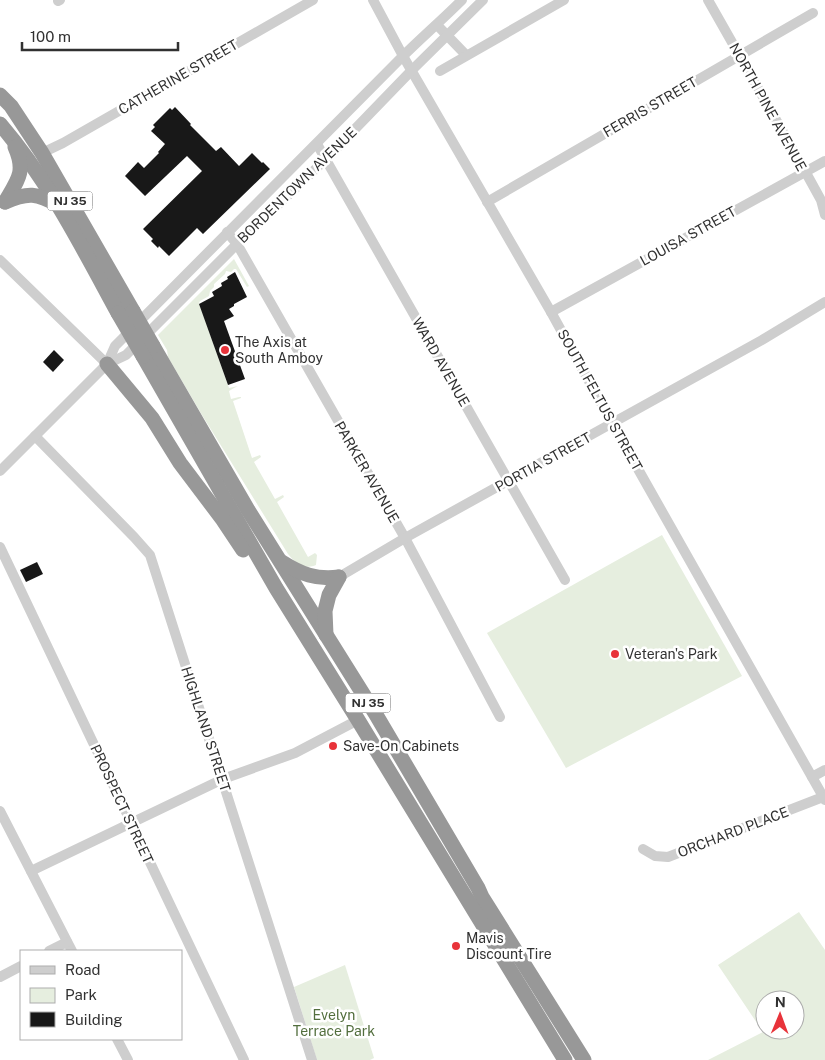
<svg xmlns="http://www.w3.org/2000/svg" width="825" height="1060" font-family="'Public Sans',sans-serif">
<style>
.green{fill:#e6eedf;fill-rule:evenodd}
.building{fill:#181818}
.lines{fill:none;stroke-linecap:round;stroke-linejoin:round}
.minor{stroke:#cecece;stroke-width:10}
.highway{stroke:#989898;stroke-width:15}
.highway-bridge{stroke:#989898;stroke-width:15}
.poi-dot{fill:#e8333a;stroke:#fff;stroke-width:2}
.labels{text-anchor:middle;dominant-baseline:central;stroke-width:5;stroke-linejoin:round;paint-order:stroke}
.shield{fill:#fff;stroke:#6f6f6f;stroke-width:1}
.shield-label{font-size:12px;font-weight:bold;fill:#313131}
.street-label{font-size:14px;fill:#313131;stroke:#fff}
.poi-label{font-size:14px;fill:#313131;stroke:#fff;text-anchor:start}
.park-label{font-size:14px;fill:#526e3d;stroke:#fff}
</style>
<rect width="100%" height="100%" fill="#fff"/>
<!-- green -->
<g class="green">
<path d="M234,259l15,27 -2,1 -11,-18h-2l-3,3 -5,-1 -1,3 -11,10v3l-4,4 -1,5 -9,5 -1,2 30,85 9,-2 -4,2 -5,3 2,8 8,-2h2v1l-8,3 19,57 8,-3 1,2 -7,5 21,37 8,-4 1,2 -7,5 31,55 7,-4 2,2 -1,10c-11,5 -21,-2 -28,-11l-86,-139 -34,-58 -1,-7 -9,-15z"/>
<path d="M662,535l80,141 -176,92 -79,-135z"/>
<path d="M799,912l26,38v110h-117l55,-28 -45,-67zM765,1000h30v30h-30z"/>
<path d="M345,965l29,93 -4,2h-53l-23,-73z"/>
</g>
<!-- building -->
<g class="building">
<path d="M175,107l16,17 -1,1 26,26 5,-4 18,19 13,-13 10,10 1,-1 7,7 -67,65 -6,-6 -28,28 -10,-10 -1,2 -7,-7 2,-2 -10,-10 59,-58 -15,-15 -42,40 -20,-20 13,-14 6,6 15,-15 -1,-1 7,-8 -14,-13 4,-4 -2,-2 17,-17 2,2z"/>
<path d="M235,272l12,25 -13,7v2l-5,3 5,7 -10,5 21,58 -17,6 -29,-81 15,-8 -2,-4 10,-6 -1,-3 7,-4 -1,-2z"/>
<path d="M54,350l10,10 -11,12 -10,-10z"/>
<path d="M37,562l6,12 -17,8 -6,-12z"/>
</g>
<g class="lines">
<!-- minor -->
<g class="minor">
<path d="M373,0l30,56 148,256 61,111 213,377"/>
<path d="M708,0l97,171 16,29 4,15"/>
<path d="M58,1l2,-1"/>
<path d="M437,25l29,30"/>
<path d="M440,71l124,-71"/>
<path d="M317,144l248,436"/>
<path d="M42,153l21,-10 250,-143"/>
<path d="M487,202l326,-189"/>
<path d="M227,232l10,12 168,294 95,179"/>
<path d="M0,260l107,104"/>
<path d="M551,312l274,-151"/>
<path d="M107,364l19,-9 111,-111 89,-85 86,-89 71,-70"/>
<path d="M35,436l99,101 16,18 162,505"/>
<path d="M0,471l107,-107 8,-18 7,-7c93,-94 186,-188 279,-281 20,-20 41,-38 61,-58"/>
<path d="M0,547l244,513"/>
<path d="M339,577l66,-39 357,-198 63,-38"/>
<path d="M812,777l13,-7"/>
<path d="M0,811l72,140"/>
<path d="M643,849l12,7 13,1 155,-60"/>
<path d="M31,871l192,-92 72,-26 63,-33"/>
<path d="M49,951l18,-9"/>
<path d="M0,977l21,-11"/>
<path d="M117,1039l11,21"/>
</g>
<!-- highway -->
<g class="highway">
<path d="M0,95l11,11 31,47 91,158"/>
<path d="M0,124c49,57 82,123 118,189"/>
<path d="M5,202c13,-22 21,-30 10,-55"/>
<path d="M5,202c23,-10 32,-9 53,3"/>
<path d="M153,346l95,164 127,203 103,175 4,9 102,163"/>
<path d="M143,356l133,232 82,132 207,340"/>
<path d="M107,364l45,54 28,45 43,57 20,30"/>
<path d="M282,562c19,12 34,18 57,15"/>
<path d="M326,635l-1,-24 4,-16 10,-18"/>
</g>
<!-- highway-bridge -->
<g class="highway-bridge">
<path d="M133,311l20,35"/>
<path d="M118,313l25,43"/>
</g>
</g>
<!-- markers -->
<g class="poi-dot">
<circle cx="225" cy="350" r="5"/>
<circle cx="615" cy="654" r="5"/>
<circle cx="333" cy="746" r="5"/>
<circle cx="456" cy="946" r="5"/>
</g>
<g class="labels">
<!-- shield labels -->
<g class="shield">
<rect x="47.5" y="191.5" width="45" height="19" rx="4"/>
<rect x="345.5" y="693.5" width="45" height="19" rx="4"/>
</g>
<g class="shield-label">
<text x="70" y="201">NJ 35</text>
<text x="368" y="703">NJ 35</text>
</g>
<!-- street labels -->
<g class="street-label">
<text transform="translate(178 77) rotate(-30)">CATHERINE STREET</text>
<text transform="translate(650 107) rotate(-30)">FERRIS STREET</text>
<text transform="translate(768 107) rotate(61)">NORTH PINE AVENUE</text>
<text transform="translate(297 185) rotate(-44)">BORDENTOWN AVENUE</text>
<text transform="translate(688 236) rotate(-29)">LOUISA STREET</text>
<text transform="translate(441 362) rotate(60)">WARD AVENUE</text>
<text transform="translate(600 400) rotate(61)">SOUTH FELTUS STREET</text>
<text transform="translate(543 462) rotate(-29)">PORTIA STREET</text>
<text transform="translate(367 472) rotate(60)">PARKER AVENUE</text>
<text transform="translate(206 729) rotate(72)">HIGHLAND STREET</text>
<text transform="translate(122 804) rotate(65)">PROSPECT STREET</text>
<text transform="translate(733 832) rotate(-21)">ORCHARD PLACE</text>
</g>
<!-- poi labels -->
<g class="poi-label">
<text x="235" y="342">The Axis at<tspan x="235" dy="16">South Amboy</tspan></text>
<text x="625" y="654">Veteran's Park</text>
<text x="343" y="746">Save-On Cabinets</text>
<text x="466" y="938">Mavis<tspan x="466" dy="16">Discount Tire</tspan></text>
</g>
<!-- park labels -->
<g class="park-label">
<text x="334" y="1015">Evelyn<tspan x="334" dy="16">Terrace Park</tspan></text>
</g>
</g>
<!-- legend -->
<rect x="20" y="950" width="162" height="90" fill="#ffffff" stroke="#adadad"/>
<rect x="30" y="966" width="25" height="8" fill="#cecece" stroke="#adadad"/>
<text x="65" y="975" font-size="15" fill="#313131">Road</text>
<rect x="30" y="988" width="25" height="15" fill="#e6eedf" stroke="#adadad"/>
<text x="65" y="1000" font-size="15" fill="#313131">Park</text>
<rect x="30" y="1012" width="25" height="15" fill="#181818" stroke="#adadad"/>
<text x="65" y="1025" font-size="15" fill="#313131">Building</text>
<!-- north arrow -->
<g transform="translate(780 1015) rotate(1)"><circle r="24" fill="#ffffff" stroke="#adadad"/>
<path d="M0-4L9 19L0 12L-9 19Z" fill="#e8333a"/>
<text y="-8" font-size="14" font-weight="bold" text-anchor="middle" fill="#313131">N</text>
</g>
<!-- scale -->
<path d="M22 42v8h156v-8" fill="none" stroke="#313131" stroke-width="2.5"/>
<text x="30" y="42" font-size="15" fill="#313131" stroke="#ffffff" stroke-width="4" paint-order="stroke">100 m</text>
</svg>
